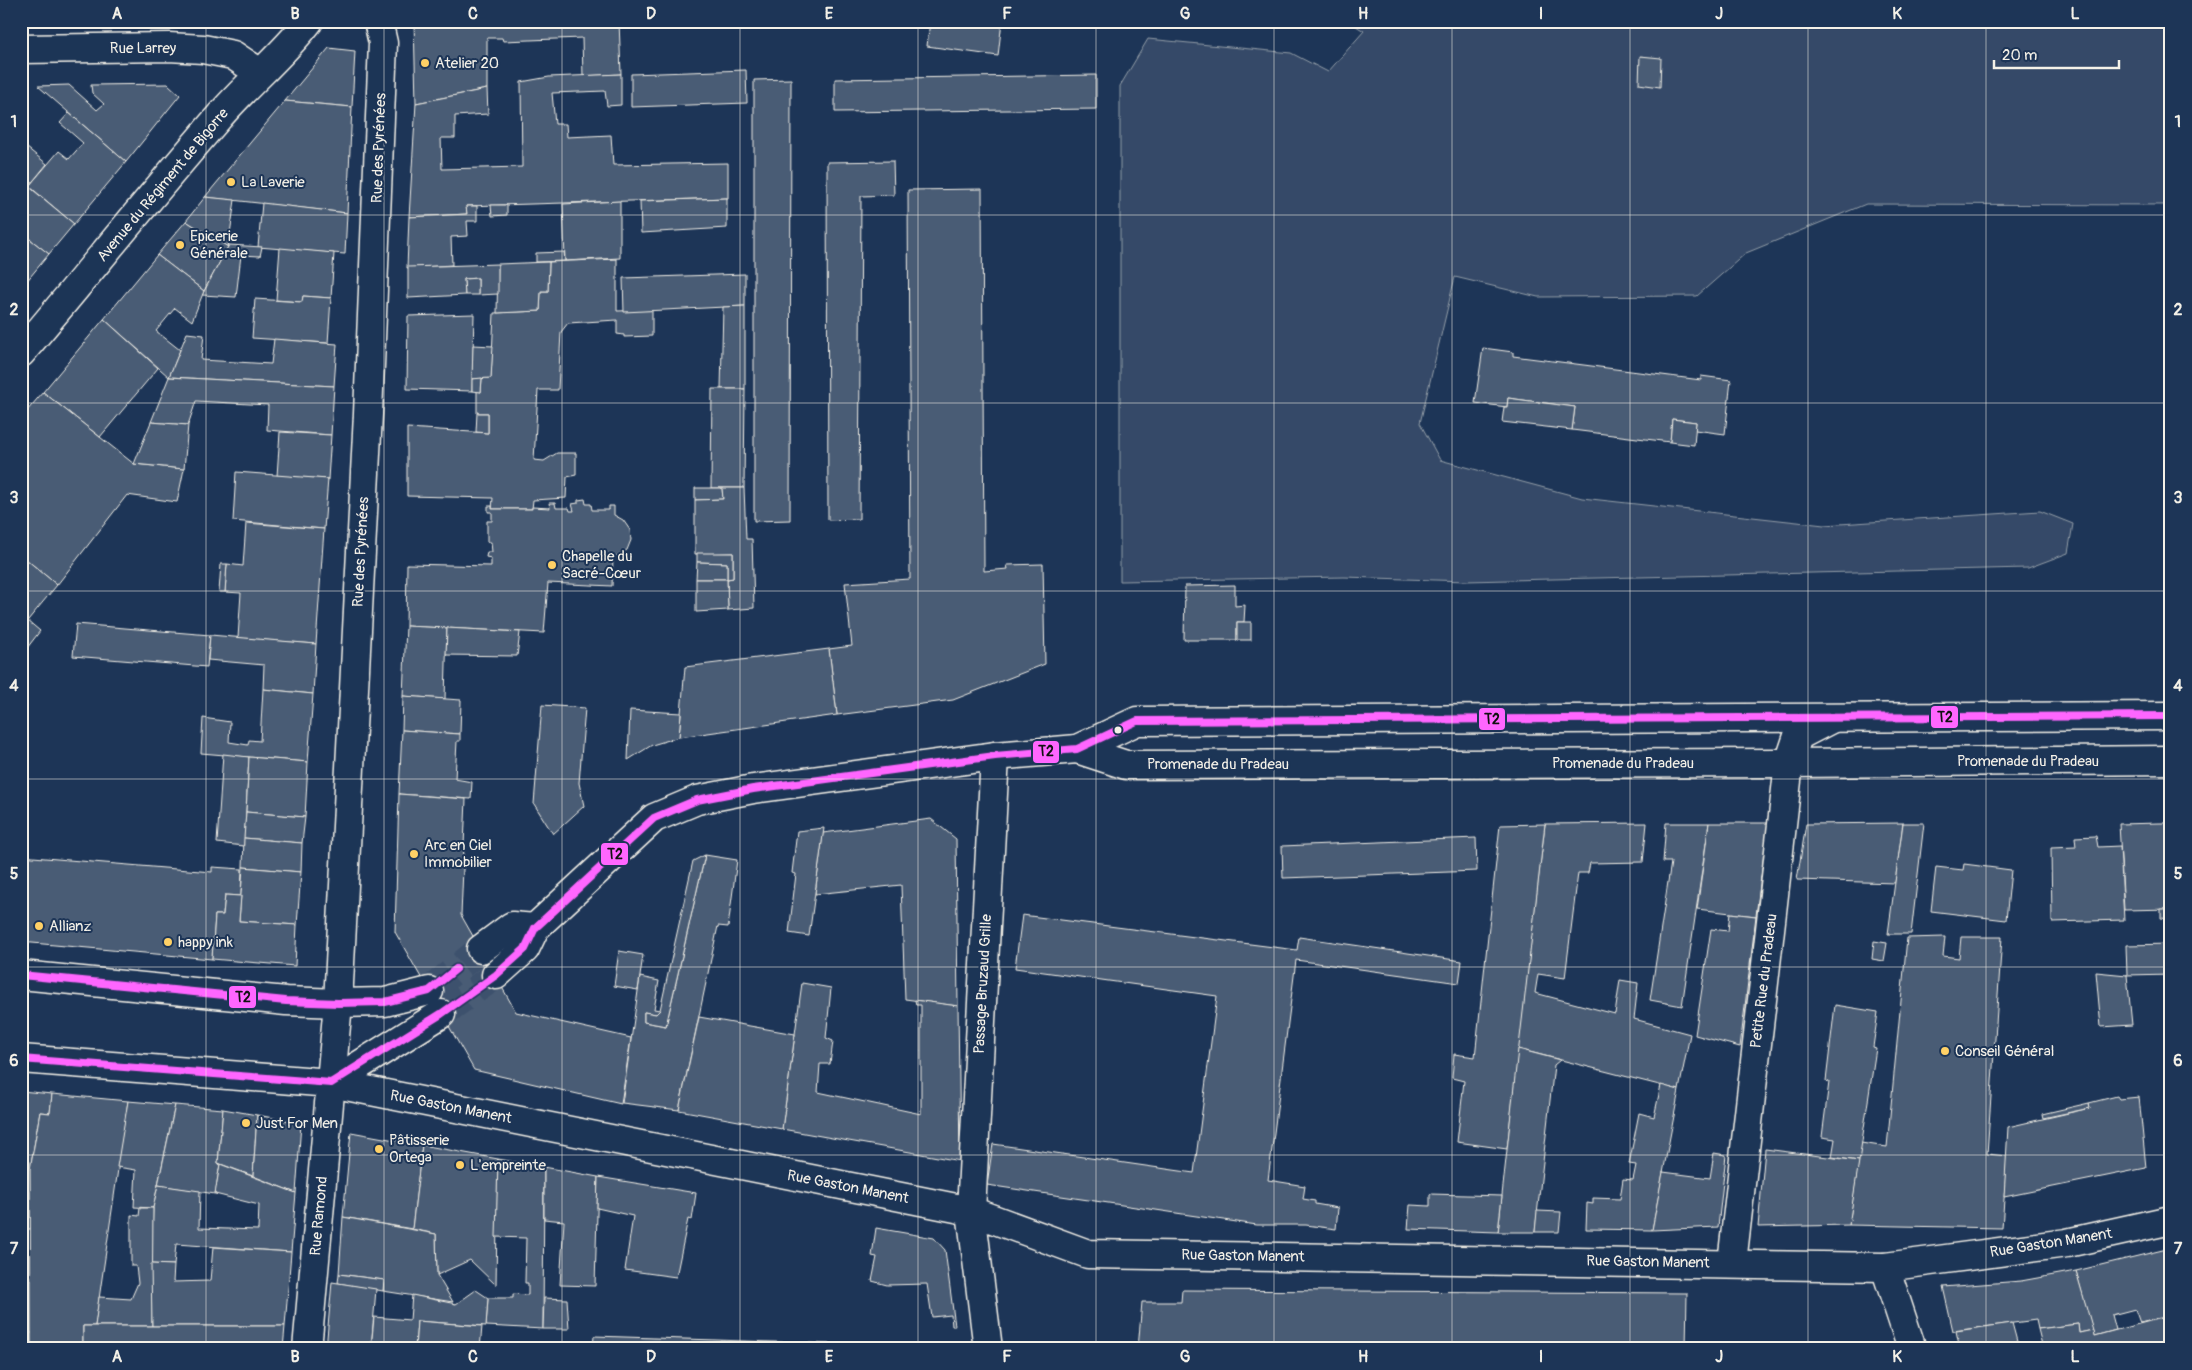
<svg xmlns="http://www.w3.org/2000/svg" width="2192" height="1370" font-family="Pangolin,sans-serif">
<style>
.green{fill:#354a67;stroke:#949ea8}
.building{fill:#485b74;stroke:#f4f1e8}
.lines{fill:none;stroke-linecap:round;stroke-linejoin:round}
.tertiary-tunnel{stroke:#3d516d;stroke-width:28;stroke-dasharray:28 14;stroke-linecap:butt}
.minor-casing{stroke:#f4f1e8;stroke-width:31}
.tertiary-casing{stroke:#f4f1e8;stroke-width:31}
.secondary-casing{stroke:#f4f1e8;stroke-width:31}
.minor{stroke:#1d3557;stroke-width:28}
.tertiary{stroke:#1d3557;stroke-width:28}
.secondary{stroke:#1d3557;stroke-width:28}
.bus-1-casing{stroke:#1d3557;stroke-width:11}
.bus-1{stroke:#f6f;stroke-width:8}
.grid{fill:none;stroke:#f4f1e8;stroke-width:1;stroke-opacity:0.55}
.poi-dot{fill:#ffd166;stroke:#1d3557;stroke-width:2}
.bus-dot{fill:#f4f1e8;stroke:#1d3557;stroke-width:2}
.labels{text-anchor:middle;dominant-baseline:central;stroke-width:4;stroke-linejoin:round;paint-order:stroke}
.street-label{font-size:15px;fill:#f4f1e8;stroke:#1d3557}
.poi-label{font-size:15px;fill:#f4f1e8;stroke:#1d3557;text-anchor:start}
.line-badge{stroke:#1d3557;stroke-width:2}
.pale-badge-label{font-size:14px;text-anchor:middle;font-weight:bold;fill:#111}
.neatline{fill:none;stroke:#f4f1e8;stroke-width:2}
.grid-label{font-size:16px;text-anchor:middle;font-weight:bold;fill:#f4f1e8}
</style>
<rect width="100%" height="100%" fill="#1d3557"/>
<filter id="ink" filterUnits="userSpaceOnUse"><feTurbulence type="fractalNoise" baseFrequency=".02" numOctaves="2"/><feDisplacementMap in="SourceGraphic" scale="10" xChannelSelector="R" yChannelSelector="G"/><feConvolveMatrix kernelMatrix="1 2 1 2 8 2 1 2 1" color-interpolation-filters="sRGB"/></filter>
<g filter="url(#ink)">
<!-- green -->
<path class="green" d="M1348,21h823v184l-305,-1 -120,49 -49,43 -159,1 -83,-20 -35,146 20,37 142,38 242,27 216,-14 33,13 -5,29 -40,15 -562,13 -122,-4 -224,4v-495l28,-47 143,14 37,19 36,-41z"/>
<!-- building -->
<g class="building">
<path d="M414,21h205l2,53 -38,2 -1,-38 -79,3 -1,-3h-15v51l-71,14z"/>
<path d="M930,21h72l-4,35 -71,-10z"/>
<path d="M329,48l26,3 -3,56 -67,-6z"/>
<path d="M1640,56l21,2 -1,29 -21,-3z"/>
<path d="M746,70l1,33 -116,4v-33z"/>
<path d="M621,74v31l-14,1 -2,-15 -53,2 3,31h11l1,13 44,-2 2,30 115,-2v35l-262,8 1,8 -58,3 7,-114 71,-14 1,25 -33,2v22h-14l1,31 80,-2 -1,-85 28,-5z"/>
<path d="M1096,75v34l-261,3v-33z"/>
<path d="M791,79l-1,441 -36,1v-441z"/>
<path d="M168,84l12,11 -54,67 -88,-76 31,-1 28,25 7,-6 -12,-11 -1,-8z"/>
<path d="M285,101l67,6 -5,106 -142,-16z"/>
<path d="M69,113l57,49 -52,62 -45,-38 30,-35 10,8 14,-16 -23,-20z"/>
<path d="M21,143l26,21 -18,22 -8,-6z"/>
<path d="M893,161l1,34 -33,1 -2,323 -31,1 -1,-358z"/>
<path d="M21,180l53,44 -25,30 -28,-22z"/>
<path d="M982,189l2,382 24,-2 -1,-4 36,-1 2,100 -92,36 -116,15 -8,-66 23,-3 -7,-63 65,-4 -2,-389z"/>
<path d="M205,197l30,3 -7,47 -42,-26z"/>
<path d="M727,198v30l-86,5 -1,-32z"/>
<path d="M620,201v57l-55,3 -2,-57z"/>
<path d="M262,203l85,10 -2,41 -87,-7z"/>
<path d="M491,205h16v10l-15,1z"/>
<path d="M466,206h11v15h-10l1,15 -17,1 1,28 -45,3 2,-51 58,-3z"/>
<path d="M186,221l42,26 -24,44 -47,-36z"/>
<path d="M21,232l28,22 -28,34z"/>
<path d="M229,245l33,2 -2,9 -19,-1 -5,42 -34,-2z"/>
<path d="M280,248l54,5 -3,45 -28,-2 -1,6 -26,-2z"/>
<path d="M564,252l1,9 -29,1v-9z"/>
<path d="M157,255l47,36 -12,30 -17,-13 -19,23 24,19 -11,27 -65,-58z"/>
<path d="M617,259v52l35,-1v26l-28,1v-2l-7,-1v-14l-49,3 -7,9 -3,58h-20l-4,70 10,1 13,-8h19v22l-9,2 -1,21 -33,2 -1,9h-40l1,-11 -86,-2v-68l81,5v-20h-11v-22l4,1 1,-14h9l3,-65 46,-2 1,-20h7l1,-29z"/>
<path d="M549,262l-1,29h-7l-1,20 -43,2 1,-49z"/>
<path d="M498,264v30l-20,1v-17l-14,1 1,16 -57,3v-31z"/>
<path d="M745,274v32l-121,6 -1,-34z"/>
<path d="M478,278v17h-13l-1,-16z"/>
<path d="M303,296l28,2 -3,45 -76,-5 3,-39 47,3z"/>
<path d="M745,306v83h-24l2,-82z"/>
<path d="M474,314l-2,77 -65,-2 1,-73z"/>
<path d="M104,319l54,49 -58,69 -57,-45z"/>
<path d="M187,333l17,2 -3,25 70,4 3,-25 63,5 -3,42 -165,-9z"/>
<path d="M473,345l20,1 -2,32 -19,1z"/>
<path d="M1483,348l30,4v4l188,24v-4l30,4 -6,54 -30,-4 1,-8 -24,-3 -2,23 -98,-12 3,-23 -67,-9 -1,9 -32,-4z"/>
<path d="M169,377l165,9 -3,49 -64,-5 1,-25 -72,-4 -8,24 -37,-3z"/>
<path d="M482,378l-1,14 -9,-1v-12z"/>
<path d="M712,389h33l-1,99h-33z"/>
<path d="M43,392l91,72 50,5 -7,33 -50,-7 -70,90 -36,-30v-137z"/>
<path d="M1508,398l67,9 -3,23 -70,-8 2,-15h3z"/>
<path d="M477,413h11v20l-12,-1z"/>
<path d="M1672,419l24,3 -2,23 -24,-3z"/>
<path d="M151,422l37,3 -4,44 -50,-5z"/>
<path d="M280,432l51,3 -3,44 -51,-3z"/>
<path d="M236,472l92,7 -4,50 -91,-8z"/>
<path d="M695,488h27l1,11 -28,1z"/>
<path d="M722,488h22l2,51h6l2,69 -26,2 -1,-31 6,-1v-25l-38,1v-54l28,-1z"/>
<path d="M585,499l1,5h5l1,6h17v-4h5v9l9,5 7,10 1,10 -4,10 -14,8 -1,28 -64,-3 -4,50 -138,-7 1,-62 84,2v-8l-5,-1 1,-5h5l-1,-10h-4v-21h5v-9h-4v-6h4v3h40v-2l18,1 -1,-5h6l1,5h13l1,3h4l-2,-7 6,-1v-3z"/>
<path d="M246,523l78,6 -8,115 -78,-6 3,-45 -16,-1 2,-28 16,2z"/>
<path d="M697,553h36v25l-6,1v-16l-30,-1z"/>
<path d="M21,555l36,30 -29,35 -7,-5z"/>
<path d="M697,562l30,1v16h-31z"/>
<path d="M221,564h6l-2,28h-6z"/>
<path d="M696,579h31l1,31 -32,2z"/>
<path d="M1235,585v21l10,-1 -1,17h-7v18h-53l1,-54z"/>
<path d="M21,615l19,16 -13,17 -6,-5z"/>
<rect x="1237" y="622" width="14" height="18"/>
<path d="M76,624l134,11 -3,32 -134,-11z"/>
<path d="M406,626l41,2 -2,71 -42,-3z"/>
<path d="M447,628l73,4 -3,24 -71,-1z"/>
<path d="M210,635l106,9 -3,50 -50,-5 1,-24 -56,-5z"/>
<path d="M829,649l8,66 -158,22 6,-70z"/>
<path d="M263,689l50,5 -5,68 -107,-9 2,-35 27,4 -1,20 19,3 1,-5 11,1z"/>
<path d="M403,696l58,4 -1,34 -58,-4z"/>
<path d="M542,705l43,3 -6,75 5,23 -31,28 -19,-30z"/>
<path d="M630,710l51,3 -2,24 -27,8 -24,15z"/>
<path d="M402,730l58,4v7h-3l-2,38 17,3 -1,17 -72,-5z"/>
<path d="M223,754l26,3 -5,89 -27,-3z"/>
<path d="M249,757l59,5 -3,55 -59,-5z"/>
<path d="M399,794l67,5 -5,116 55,97 115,26 -10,66 -147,-34 -79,-138z"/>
<path d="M246,812l59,5 -3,26 -58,-5z"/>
<path d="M931,819l25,20 2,167 -53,-7 -4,-114 -86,9 8,-61z"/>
<path d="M1647,823l-4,39 -53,1 -2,10h-10l-13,105 -27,-4 -3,19 80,21 5,-34 18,3 -4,36 56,15 -11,56 -161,-41 27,-225z"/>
<path d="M1666,823h43l-27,183 -32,-6 21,-138h-8z"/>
<path d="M1709,823h59l-12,93 -59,-7z"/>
<path d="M1903,823l-8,60 -98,-3 9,-56z"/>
<path d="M1903,823h21l-13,111h-23z"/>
<path d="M2160,823h11v86l-47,1 -5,-86z"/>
<path d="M1545,824l-38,325 -50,-7 7,-61 -12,-3 2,-24 21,3 25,-232z"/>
<path d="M824,828l-15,108 -20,-3 7,-59 -4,-1 5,-42z"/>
<path d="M2096,836l2,11 22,-1 4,74 -72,2 -1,-74 25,-1 -1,-10z"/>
<path d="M244,838l58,5 -1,29 -58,-5z"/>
<path d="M1476,838l1,33 -194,7 -1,-32z"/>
<path d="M705,855l32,5 -9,67 -10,-1 -39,184 -57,-7 18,-126 19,4 -5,28 6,1 -4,4 -12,-2v10l22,4z"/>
<path d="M705,855l-39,171 -22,-4v-10l12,2 4,-4 33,-149z"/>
<path d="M21,856l191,16v-5l30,2 -1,27 -16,-1 -2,20h-8l-3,44 -191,-17z"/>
<path d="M1964,864l47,6 -5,50 -75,-9 5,-44 27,3z"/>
<path d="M243,867l58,5 -4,53 -58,-4z"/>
<path d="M225,895l16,1 -2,25 58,4 -2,41 -83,-7 3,-44h8z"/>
<path d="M2161,909h10v10l-10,-1z"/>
<path d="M1730,913l26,3 -16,131 -45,-12 16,-106 17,2z"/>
<path d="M1022,915l275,35 2,-13 163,24 -3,22 -163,-23 -28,220 37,6 -2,13 12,2v3l23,4 -2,21 -30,-4h-49l-270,-40 6,-41 201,29 23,-177 -202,-28z"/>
<path d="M1945,937l-2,19 16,2 2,-21h41l-15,217 20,2 -5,72 -153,-3 12,-82 26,4 20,-209z"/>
<path d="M1874,941l13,2 -3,18 -12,-2z"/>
<path d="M2171,944v30l-44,1 -1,-30z"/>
<path d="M619,951l24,4 -5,35 -24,-4z"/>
<path d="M2096,972l31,3 5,50 -31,2z"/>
<path d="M802,983l29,5 -5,50 7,3 -3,23h-10l-2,28 103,22v-109h-5l-1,-5 43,6 2,155 -178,-32z"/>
<path d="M1835,1005l43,7 -5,35 3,1 -17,113 -27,-4 3,-18 -13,-2 7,-55 -3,-1z"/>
<path d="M699,1017l96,17 -13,95 -103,-19z"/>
<path d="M1518,1049l42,11 -6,5 -19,167h-37z"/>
<path d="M1661,1085l18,5 -27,140 -66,-1 1,-26 6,1v-6l27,1 3,-20 10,1 3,-15 -7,-1 10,-51 15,4z"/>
<path d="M21,1091l31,3 -2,19 -10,-1 -10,57 1,60h-10z"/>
<path d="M52,1094l76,7 -33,225h-12v23h-52l-1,-180 10,-57 10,1z"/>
<path d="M2117,1096l2,3 20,-2 7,71 -142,29 4,-70 82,-19 -1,-5z"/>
<path d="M128,1101l47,4 -22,103 -19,-1 2,-37 -19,-3z"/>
<path d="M2089,1103l1,5 -47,10 -1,-4z"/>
<path d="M175,1105l48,4 -5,54 2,1 -5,30 -57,-9z"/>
<path d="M223,1109l34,6 -4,61 -35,-13z"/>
<path d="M257,1115l44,8 -5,70 -43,-17z"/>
<path d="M351,1132l71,13 -10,84 -69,-12z"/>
<path d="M422,1145l76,14 -2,126 -26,-25 -33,15 -1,-41 -24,-5z"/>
<path d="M1765,1149l94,12 -10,64 -91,2z"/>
<path d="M1714,1153l12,2 -8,72 -66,3 11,-58 47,6z"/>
<path d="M498,1159l46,8 -1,162 -57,-3 2,-28h25v-4l15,1v-12h-3l1,-45 -30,-1z"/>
<path d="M220,1164l76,29 -5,59 -115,-8 -2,21 -23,-1 2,-56 5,-23 42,6 -1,37 59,2 1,-25 -44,-11z"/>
<path d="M544,1167l54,10 -3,109 -35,-1 4,-64 -20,-2z"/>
<path d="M598,1177l98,16 -4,27 -4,-1 -12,58 -51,-7 8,-54 -36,-8z"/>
<path d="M1430,1194l72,2 -4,36 -90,-3 2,-24 20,1z"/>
<path d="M140,1208h13l-1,118h-57l4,-29 32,2 7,-16 -2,-17h-5v-51l8,1z"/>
<path d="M1537,1211l24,1 -2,20h-24z"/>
<path d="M343,1217l93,17 1,41 16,27 -70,-11 1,-11 -45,-6z"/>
<path d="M876,1228l58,10 11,12 10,76h-3l-1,-11 -19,2 -5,-33 -40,1 -15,-4 5,-24 -5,-1z"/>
<path d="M213,1247l78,5 -6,74h-133l-1,-62 23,1 -1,17 37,-1z"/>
<path d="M2171,1248v67l-31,8 -5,-14 -23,6 4,15 -22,6 -18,-65z"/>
<path d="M2076,1271l17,59 -14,3 -1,-9 -40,5 -2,-9 -83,11 -10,-44 78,-6z"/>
<path d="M339,1274l45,6 -1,11 -45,-8z"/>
<rect x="21" y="1280" width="10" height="53"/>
<path d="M332,1282l44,7 -5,60h-45z"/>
<path d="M476,1290l12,8 -2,28 -69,-5 -2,28h-44l3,-32 36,3 2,-25 44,9z"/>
<path d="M1182,1290l505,3 -1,56h-548l4,-47h39z"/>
<path d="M544,1298l23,1 2,30h-26z"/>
<path d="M2165,1317l6,13v19h-128l-5,-20 40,-5 1,9 14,-3 1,6z"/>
<path d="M417,1321l65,5 -2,23h-65z"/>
<path d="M2012,1323l7,26h-59l-4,-18z"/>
<path d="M83,1326h202l-2,23h-77v-3l-123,-2z"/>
<rect x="21" y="1333" width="10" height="16"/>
<path d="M594,1336l363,12 1,1h-365z"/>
</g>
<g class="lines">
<!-- tertiary-tunnel -->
<g class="tertiary-tunnel">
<path d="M429,991l52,-42"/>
<path d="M441,1014l55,-39"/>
</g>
<defs>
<g id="minor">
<path d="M21,49l148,-2 34,2 30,6 27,18"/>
<path d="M331,1083l640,128 117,43 797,13 182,-24 104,-23"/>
<path d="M1732,1263l57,-500 9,-27 33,-17"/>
<path d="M1885,1267l27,82"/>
<path d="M307,1349l31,-346 30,-589 15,-371 -5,-22"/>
<path d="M988,1349l-17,-138 24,-455"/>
</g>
<g id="tertiary">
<path d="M1077,749l49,16 663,-2 382,-3"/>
<path d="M481,949l31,-23 23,2"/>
<path d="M21,975l265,26 52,2 47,-1 44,-11"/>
<path d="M496,975l29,-26 10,-21 119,-110 43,-18 56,-11 242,-33 82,-7 60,-28 1034,-5"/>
<path d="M21,1059l310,24 110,-69"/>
</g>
<path id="secondary" d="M21,353c66,-78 130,-158 197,-235 29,-34 64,-62 91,-97"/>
</defs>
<!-- minor casing -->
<use href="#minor" class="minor-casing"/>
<!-- tertiary casing -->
<use href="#tertiary" class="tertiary-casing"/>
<!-- secondary casing -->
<use href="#secondary" class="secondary-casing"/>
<!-- minor -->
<use href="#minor" class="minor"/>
<!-- tertiary -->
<use href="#tertiary" class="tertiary"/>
<!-- secondary -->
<use href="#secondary" class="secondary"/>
<defs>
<g id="bus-1">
<path d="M21,975l265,26 52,2 47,-1 44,-11 27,-22"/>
<path d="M21,1059l310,24 110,-69 55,-39 29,-26 10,-21 119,-110 43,-18 56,-11 242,-33 82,-7 60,-28 1034,-5"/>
</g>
</defs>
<!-- bus-1 casing -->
<use href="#bus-1" class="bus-1-casing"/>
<!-- bus-1 -->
<use href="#bus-1" class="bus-1"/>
</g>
</g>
<!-- grid -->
<path class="grid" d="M206,21v1328M384,21v1328M562,21v1328M740,21v1328M918,21v1328M1096,21v1328M1274,21v1328M1452,21v1328M1630,21v1328M1808,21v1328M1986,21v1328M21,215h2150M21,403h2150M21,591h2150M21,779h2150M21,967h2150M21,1155h2150"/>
<!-- markers -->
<g class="poi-dot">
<circle cx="425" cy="63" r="5"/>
<circle cx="231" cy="182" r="5"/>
<circle cx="180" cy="245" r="5"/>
<circle cx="552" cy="565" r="5"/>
<circle cx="414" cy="854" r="5"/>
<circle cx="39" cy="926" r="5"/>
<circle cx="168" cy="942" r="5"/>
<circle cx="1945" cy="1051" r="5"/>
<circle cx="246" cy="1123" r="5"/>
<circle cx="379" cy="1149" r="5"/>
<circle cx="460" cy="1165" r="5"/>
</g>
<circle class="bus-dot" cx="1118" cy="730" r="4.5"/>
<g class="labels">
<!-- street labels -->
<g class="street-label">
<text x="143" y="48">Rue Larrey</text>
<text transform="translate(379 148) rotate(-88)">Rue des Pyrénées</text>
<text transform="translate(163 185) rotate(-50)">Avenue du Régiment de Bigorre</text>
<text transform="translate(361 552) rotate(-87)">Rue des Pyrénées</text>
<text x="2028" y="761">Promenade du Pradeau</text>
<text x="1623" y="763">Promenade du Pradeau</text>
<text x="1218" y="764">Promenade du Pradeau</text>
<text transform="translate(1764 981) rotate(-83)">Petite Rue du Pradeau</text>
<text transform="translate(983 984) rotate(-87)">Passage Bruzaud Grille</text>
<text transform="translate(451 1107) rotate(11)">Rue Gaston Manent</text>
<text transform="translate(848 1187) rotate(11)">Rue Gaston Manent</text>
<text transform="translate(319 1216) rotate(-85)">Rue Ramond</text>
<text transform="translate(2051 1243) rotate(-9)">Rue Gaston Manent</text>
<text transform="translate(1243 1256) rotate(1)">Rue Gaston Manent</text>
<text transform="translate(1648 1262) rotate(1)">Rue Gaston Manent</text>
</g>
<!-- poi labels -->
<g class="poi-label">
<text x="435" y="63">Atelier 20</text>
<text x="241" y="182">La Laverie</text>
<text x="190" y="236">Epicerie<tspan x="190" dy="17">Générale</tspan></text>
<text x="562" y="556">Chapelle du<tspan x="562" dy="17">Sacré-Cœur</tspan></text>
<text x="424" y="845">Arc en Ciel<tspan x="424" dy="17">Immobilier</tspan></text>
<text x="49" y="926">Allianz</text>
<text x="178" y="942">happy ink</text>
<text x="1955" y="1051">Conseil Général</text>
<text x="256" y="1123">Just For Men</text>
<text x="389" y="1140">Pâtisserie<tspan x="389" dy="17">Ortega</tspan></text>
<text x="470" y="1165">L'empreinte</text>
</g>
</g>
<g class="line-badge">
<rect x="1930" y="705" width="29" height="24" rx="5" fill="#f6f"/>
<rect x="1478" y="707" width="28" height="24" rx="5" fill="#f6f"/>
<rect x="1032" y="740" width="28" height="24" rx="5" fill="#f6f"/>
<rect x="600" y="842" width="29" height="24" rx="5" fill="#f6f"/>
<rect x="228" y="985" width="29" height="24" rx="5" fill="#f6f"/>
</g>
<g class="pale-badge-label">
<text x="1945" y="722">T2</text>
<text x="1492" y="724">T2</text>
<text x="1046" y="756">T2</text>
<text x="615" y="859">T2</text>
<text x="243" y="1002">T2</text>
</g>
<!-- margin -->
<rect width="2192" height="1370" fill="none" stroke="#1d3557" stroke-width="55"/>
<!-- scale -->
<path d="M1994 60v8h125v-8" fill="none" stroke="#f4f1e8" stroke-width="2.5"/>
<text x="2002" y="60" font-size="15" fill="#f4f1e8" stroke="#1d3557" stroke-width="4" paint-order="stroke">20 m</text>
<rect x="28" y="28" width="2136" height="1314" class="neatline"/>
<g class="grid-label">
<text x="117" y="19">A</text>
<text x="295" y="19">B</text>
<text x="473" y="19">C</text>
<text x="651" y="19">D</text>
<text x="829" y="19">E</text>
<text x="1007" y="19">F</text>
<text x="1185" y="19">G</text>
<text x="1363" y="19">H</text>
<text x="1541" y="19">I</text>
<text x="1719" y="19">J</text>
<text x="1897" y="19">K</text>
<text x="2075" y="19">L</text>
<text x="14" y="127">1</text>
<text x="2178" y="127">1</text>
<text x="14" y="315">2</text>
<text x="2178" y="315">2</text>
<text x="14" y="503">3</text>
<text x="2178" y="503">3</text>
<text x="14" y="691">4</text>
<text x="2178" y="691">4</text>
<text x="14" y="879">5</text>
<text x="2178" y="879">5</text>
<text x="14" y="1066">6</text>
<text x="2178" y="1066">6</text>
<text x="14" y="1254">7</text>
<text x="2178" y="1254">7</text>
<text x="117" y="1362">A</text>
<text x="295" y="1362">B</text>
<text x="473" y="1362">C</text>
<text x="651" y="1362">D</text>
<text x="829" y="1362">E</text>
<text x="1007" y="1362">F</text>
<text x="1185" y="1362">G</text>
<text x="1363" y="1362">H</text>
<text x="1541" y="1362">I</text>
<text x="1719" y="1362">J</text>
<text x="1897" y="1362">K</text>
<text x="2075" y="1362">L</text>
</g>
</svg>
